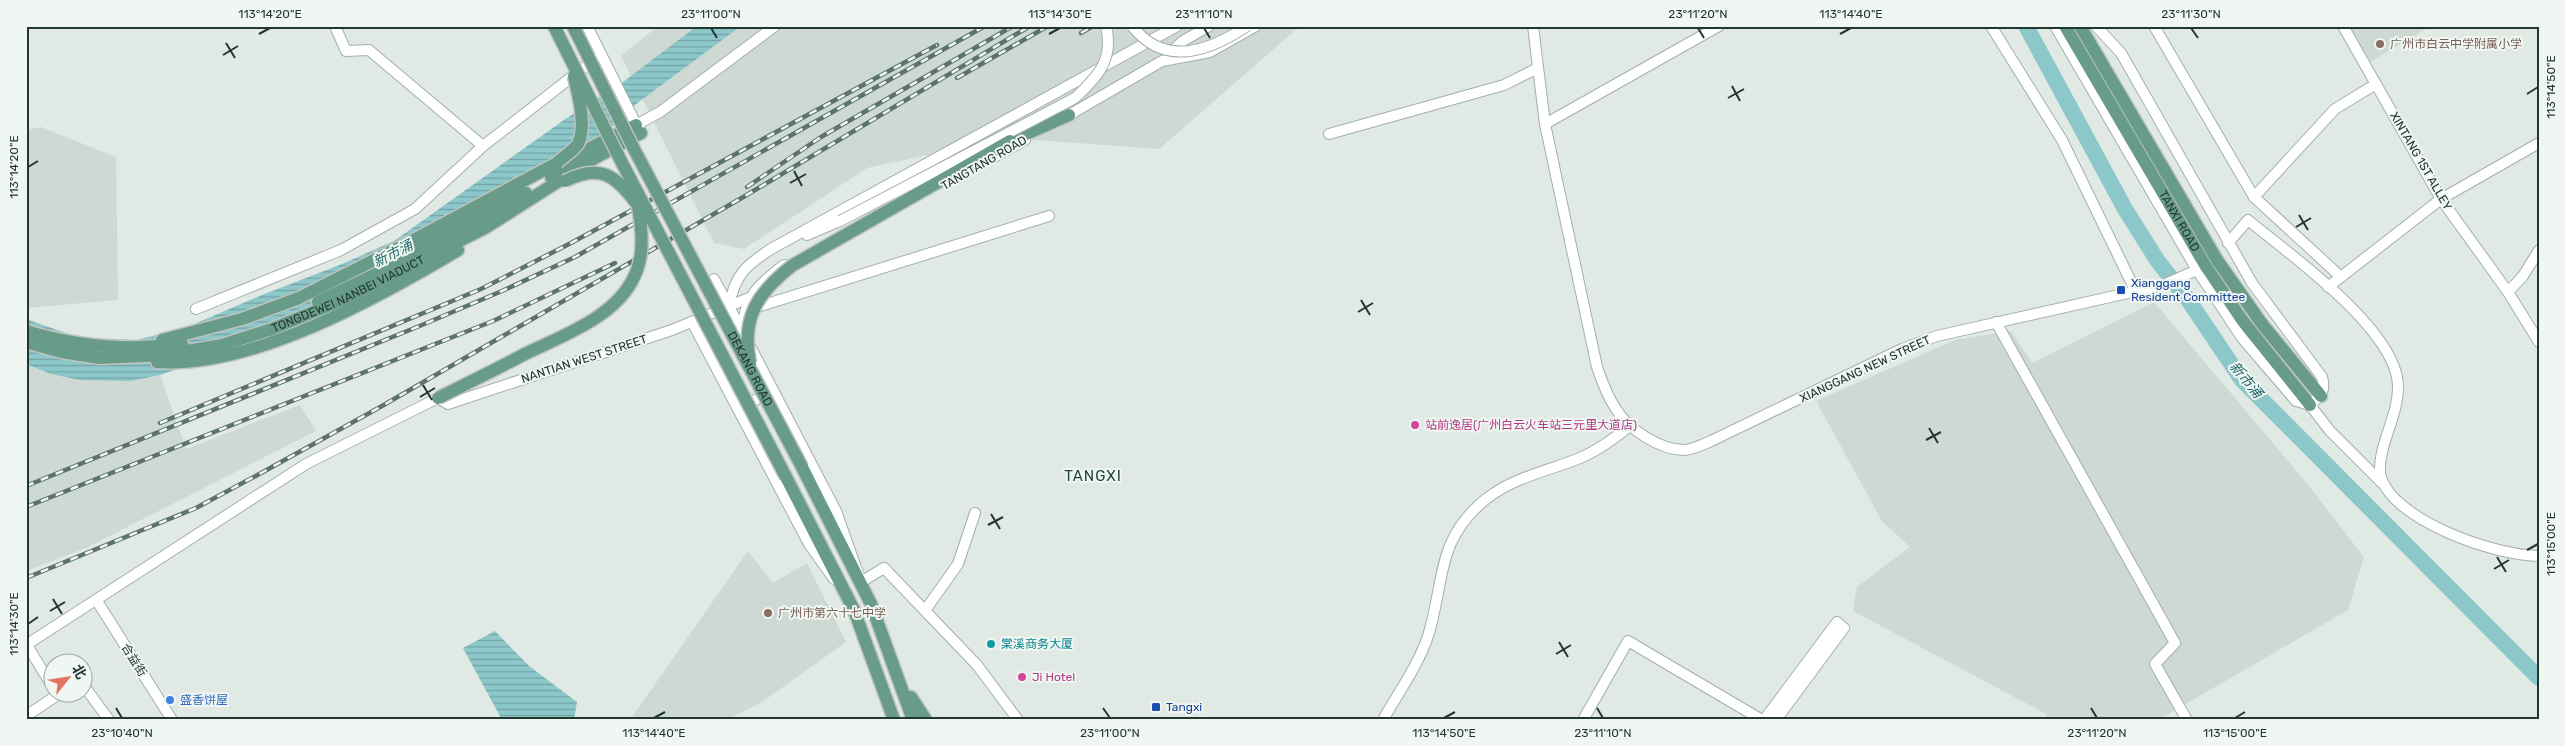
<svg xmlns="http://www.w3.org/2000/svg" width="2565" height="746" font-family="Rubik,'Noto Sans SC',sans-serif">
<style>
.built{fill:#ced9d3}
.water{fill:url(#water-rules)}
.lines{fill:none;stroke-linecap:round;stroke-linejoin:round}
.river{stroke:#8cc7ca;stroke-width:16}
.minor-casing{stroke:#a3b0aa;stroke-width:12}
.major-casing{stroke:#bdc3c1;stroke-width:15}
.minor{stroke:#fff;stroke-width:10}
.major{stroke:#689b88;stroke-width:12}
.rail-casing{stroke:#5c736b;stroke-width:4.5}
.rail{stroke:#f0f6f2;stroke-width:2.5;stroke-dasharray:8;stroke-linecap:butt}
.minor-bridge-casing{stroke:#a3b0aa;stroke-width:12;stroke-linecap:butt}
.major-bridge-casing{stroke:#bdc3c1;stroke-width:15;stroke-linecap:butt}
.minor-bridge{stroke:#fff;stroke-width:10}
.major-bridge{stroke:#689b88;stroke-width:12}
.ticks{fill:none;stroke:#22382f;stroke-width:2}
.education-dot{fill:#8d6e63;stroke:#f0f6f2;stroke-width:2}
.transit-dot{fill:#1a4fb4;stroke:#f0f6f2;stroke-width:2}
.hotel-dot{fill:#d1479c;stroke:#f0f6f2;stroke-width:2}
.culture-dot{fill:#0f9aa8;stroke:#f0f6f2;stroke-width:2}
.shop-dot{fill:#3f7fe0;stroke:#f0f6f2;stroke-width:2}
.labels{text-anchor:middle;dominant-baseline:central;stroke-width:4;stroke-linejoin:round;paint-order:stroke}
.education-label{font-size:12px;fill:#785e54;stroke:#f0f6f2;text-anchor:start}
.street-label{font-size:12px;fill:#22382f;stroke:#f0f6f2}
.transit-label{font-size:12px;fill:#164399;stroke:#f0f6f2;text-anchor:start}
.hotel-label{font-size:12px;fill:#b23c85;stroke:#f0f6f2;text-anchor:start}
.culture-label{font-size:12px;fill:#0d838f;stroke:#f0f6f2;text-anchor:start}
.shop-label{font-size:12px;fill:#366cbe;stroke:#f0f6f2;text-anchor:start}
.water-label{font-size:14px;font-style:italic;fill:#22696d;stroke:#f0f6f2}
.quarter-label{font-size:15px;letter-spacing:1px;fill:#20473a;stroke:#f0f6f2}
.neatline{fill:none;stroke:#22382f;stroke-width:2}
.ticks-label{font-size:12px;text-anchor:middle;fill:#22382f}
</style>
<defs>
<pattern id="water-rules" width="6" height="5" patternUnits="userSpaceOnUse" patternTransform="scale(1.25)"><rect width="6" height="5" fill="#8cc7ca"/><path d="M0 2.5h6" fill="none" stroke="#72a3a4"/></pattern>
</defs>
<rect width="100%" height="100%" fill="#e0e9e4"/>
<!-- built -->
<g class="built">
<path d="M658,26h641v1l-140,122 -151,-11 -141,30 -123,81 -30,-6 -93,-187z"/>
<path d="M2349,26h82l-61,36z"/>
<path d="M41,127l75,30 2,143 -92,8v-178z"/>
<path d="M2154,302l155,184 55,71 -16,53 -190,110h-109l-3,-6 -193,-103 4,-24 53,-40 -28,-26 -66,-120 139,-61 56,-9 21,32z"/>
<path d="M26,364l25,10 80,7 29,-6 26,74 114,-44 16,26 -230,117 -60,23z"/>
<path d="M748,551l25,32 34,-20 39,79 -84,60 -36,18h-96z"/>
</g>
<!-- water -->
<g class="water">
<path d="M697,26h44l-105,78 -41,39 -151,98 -218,111 -66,23 -29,6 -51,-1 -29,-6 -25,-10v-45l54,19 56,2 49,-12 77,-33 80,-31 52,-23 170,-121 59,-38z"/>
<path d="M495,631l34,35 48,36 -3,18h-72l-39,-72z"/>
</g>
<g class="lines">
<!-- river -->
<path class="river" d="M2026,26l99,183 32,51 32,41 53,79 297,298"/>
<defs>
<g id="minor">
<path d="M335,26l11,25 23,-1 114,96"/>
<path d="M587,26l52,104"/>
<path d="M1533,26l12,98 52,243c5,15 10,29 19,42 12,20 44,41 68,41 8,0 17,-5 25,-8l193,-93 35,-13 226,-51 34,-15"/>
<path d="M1991,26l71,114 74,152"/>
<path d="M2055,26l142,244 45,68 54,63 14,4"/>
<path d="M2096,26l25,27 131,230 70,94c4,14 -1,19 -12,28"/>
<path d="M2154,26l100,171 87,80"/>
<path d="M2343,26l98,173 67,93 31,50"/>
<path d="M1168,55l15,-14 26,-15"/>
<path d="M1064,118l98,-57 48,-9 46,-26"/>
<path d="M1545,124l174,-98"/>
<path d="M636,125l24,-13 115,-86"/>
<path d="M1329,134l175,-49 34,-17"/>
<path d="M994,157l31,-17"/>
<path d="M2254,197l81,-88 41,-25"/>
<path d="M807,235l33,-14"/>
<path d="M2228,243l20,-23c41,34 148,109 150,165 1,31 -20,59 -18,89 10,46 116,82 159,82"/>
<path d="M714,279l28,52"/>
<path d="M2328,287l113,-88 98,-56"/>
<path d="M2508,292l15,-16 16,-26"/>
<path d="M729,306c6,-31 16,-40 42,-57l406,-223"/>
<path d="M196,309l145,-59 74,-41 68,-63 117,-91"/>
<path d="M751,309l298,-93"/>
<path d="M692,322l117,222 25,35"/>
<path d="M1996,322l179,321 -20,21 32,56"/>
<path d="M742,330c3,-34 16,-45 42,-65"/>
<path d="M749,344l87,167 25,71 23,-14 93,97 41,55"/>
<path d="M2310,405l20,26 52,52"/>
<path d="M741,408l29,-16"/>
<path d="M97,601l75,119"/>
<path d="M926,609l32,-45 17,-51"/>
<path d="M26,645l280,-181 132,-66 10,6 224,-74 79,-33"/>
<path d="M27,645l25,41"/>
<path d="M82,683l27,37"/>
<path d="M26,716l33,-22"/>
<path d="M1383,720c15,-27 35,-54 45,-84 17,-54 7,-96 58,-137 28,-22 62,-28 94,-41 19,-8 35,-20 51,-33"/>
<path d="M1583,720l45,-79 134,79"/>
<path d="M1764,720l73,-98 7,6 -68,92"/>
</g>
<g id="major">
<path id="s1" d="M2065,26l140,239 37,55 68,85"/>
<path d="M2080,26l137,234 45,64 59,72"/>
<path d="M1010,141l59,-26"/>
<path d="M551,177l41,-30 44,-22"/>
<path d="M318,302l54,-26 154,-83"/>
<path d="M26,331c52,16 102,20 156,13"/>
<path d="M162,340l80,-21 57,-21 109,-55 149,-80"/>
<path id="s2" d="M26,342l35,10 39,6 64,-3 58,-10 50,-16 70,-29 143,-72 110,-70 46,-25"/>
<path d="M157,362c94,7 222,-65 301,-112"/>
<path d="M802,467l69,137 42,116"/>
<path d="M786,477l68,133 40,110"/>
<path d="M911,697l15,23"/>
</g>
</defs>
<!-- minor casing -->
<use href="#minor" class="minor-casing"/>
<!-- major casing -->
<use href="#major" class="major-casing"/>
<!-- minor -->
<use href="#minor" class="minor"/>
<!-- major -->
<use href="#major" class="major"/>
<defs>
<g id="rail">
<path d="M1081,33l12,-7"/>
<path d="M957,78l91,-52"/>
<path d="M747,187l74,-50 192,-111"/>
<path d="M160,423l321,-134 90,-46 366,-198"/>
<path d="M26,486l396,-161 80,-34 73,-34 410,-231"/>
<path d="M26,507l467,-186 122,-58"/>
<path d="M26,578l170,-70 67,-36 119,-66 363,-210 285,-170"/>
</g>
</defs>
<!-- rail casing -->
<use href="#rail" class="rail-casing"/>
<!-- rail -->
<use href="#rail" class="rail"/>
<defs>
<g id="minor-bridge">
<path d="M1132,26c33,42 78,25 115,0"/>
<path d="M840,221l235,-123c23,-22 39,-38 31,-72"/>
</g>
<g id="major-bridge">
<path d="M554,26l66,133 166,318"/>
<path id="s3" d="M573,26l62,125 167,316"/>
<path d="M557,163c6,-6 16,-12 21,-19 9,-18 0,-49 -4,-68"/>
<path d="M565,181c35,-18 50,-6 72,23"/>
<path d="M750,363c-9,-46 8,-71 43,-98l217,-124"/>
<path d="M438,398c28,-14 57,-28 85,-43 38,-19 92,-37 111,-78 11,-22 8,-47 4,-71"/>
</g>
</defs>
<!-- minor-bridge casing -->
<use href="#minor-bridge" class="minor-bridge-casing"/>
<!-- major-bridge casing -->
<use href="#major-bridge" class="major-bridge-casing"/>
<!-- minor-bridge -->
<use href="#minor-bridge" class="minor-bridge"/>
<!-- major-bridge -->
<use href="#major-bridge" class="major-bridge"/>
</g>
<!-- ticks -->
<path class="ticks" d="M711,28l6,10M1204,28l6,10M1698,28l6,10M2191,28l7,10M259,34l11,-6M1049,34l11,-6M1840,34l11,-6M226,43l9,15M223,55l15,-9M1732,86l8,15M2527,94l11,-7M1728,98l16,-9M28,167l10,-6M794,171l8,15M790,183l16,-9M2299,215l9,15M2296,227l15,-9M1361,300l9,15M1358,312l15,-9M423,385l9,15M420,397l15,-9M1929,428l9,15M1926,440l15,-8M991,514l9,15M988,525l15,-8M2527,550l11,-6M2497,557l9,15M2494,569l15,-9M53,599l9,15M50,611l15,-9M28,624l10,-7M1559,642l9,15M1556,654l15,-9M116,708l6,10M1103,708l7,10M1597,708l6,10M2091,708l6,10M654,718l11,-6M1444,718l11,-6M2235,718l10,-6"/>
<!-- markers -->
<g class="education-dot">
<circle cx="2380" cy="44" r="5"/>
<circle cx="768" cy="613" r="5"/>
</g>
<g class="transit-dot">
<rect x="2116" y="285" width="10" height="10" rx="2.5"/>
<rect x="1151" y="702" width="10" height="10" rx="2.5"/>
</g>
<g class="hotel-dot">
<circle cx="1415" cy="425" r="5"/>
<circle cx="1022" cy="677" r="5"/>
</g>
<circle class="culture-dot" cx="991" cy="644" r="5"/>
<circle class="shop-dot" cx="170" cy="700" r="5"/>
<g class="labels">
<!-- education labels -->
<g class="education-label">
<text x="2390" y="44">广州市白云中学附属小学</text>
<text x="778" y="613">广州市第六十七中学</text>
</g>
<!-- street labels -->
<g class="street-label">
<text transform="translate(2421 161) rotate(60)">XINTANG 1ST ALLEY</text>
<text transform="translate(984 163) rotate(-30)">TANGTANG ROAD</text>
<text stroke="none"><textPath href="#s1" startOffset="226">TANXI ROAD</textPath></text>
<text stroke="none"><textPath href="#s2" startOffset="335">TONGDEWEI NANBEI VIADUCT</textPath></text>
<text transform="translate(584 359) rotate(-18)">NANTIAN WEST STREET</text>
<text transform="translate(1865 369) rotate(-25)">XIANGGANG NEW STREET</text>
<text stroke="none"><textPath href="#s3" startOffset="386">DEKANG ROAD</textPath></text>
<text transform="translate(134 660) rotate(58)">合益街</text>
</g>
<!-- transit labels -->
<g class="transit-label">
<text x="2131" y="283">Xianggang<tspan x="2131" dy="14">Resident Committee</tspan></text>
<text x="1166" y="707">Tangxi</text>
</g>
<!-- hotel labels -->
<g class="hotel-label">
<text x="1425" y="425">站前逸居(广州白云火车站三元里大道店)</text>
<text x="1032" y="677">Ji Hotel</text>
</g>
<!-- culture labels -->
<g class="culture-label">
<text x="1001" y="644">棠溪商务大厦</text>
</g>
<!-- shop labels -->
<g class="shop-label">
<text x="180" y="700">盛香饼屋</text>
</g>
<!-- water labels -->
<g class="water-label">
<text transform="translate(393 254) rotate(-27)">新市涌</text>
<text transform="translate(2246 380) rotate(50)">新市涌</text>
</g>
<!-- quarter labels -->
<g class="quarter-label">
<text x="1093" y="476">TANGXI</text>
</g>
</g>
<!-- border -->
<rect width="2565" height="746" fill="none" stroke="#f0f6f2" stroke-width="55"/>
<!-- north arrow -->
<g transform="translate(68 678) rotate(60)"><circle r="24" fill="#f0f6f2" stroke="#9eaaa4"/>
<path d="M0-4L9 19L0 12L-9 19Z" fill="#e47462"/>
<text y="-8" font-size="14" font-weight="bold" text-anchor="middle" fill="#22382f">北</text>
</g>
<rect x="28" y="28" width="2510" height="690" class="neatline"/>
<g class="ticks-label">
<text x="270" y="18">113°14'20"E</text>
<text x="711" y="18">23°11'00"N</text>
<text x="1060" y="18">113°14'30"E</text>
<text x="1204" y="18">23°11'10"N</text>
<text x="1698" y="18">23°11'20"N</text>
<text x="1851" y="18">113°14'40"E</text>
<text x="2191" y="18">23°11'30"N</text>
<text transform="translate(2551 87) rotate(-90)" y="4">113°14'50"E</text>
<text transform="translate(14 167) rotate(-90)" y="4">113°14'20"E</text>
<text transform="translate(2551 544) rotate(-90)" y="4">113°15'00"E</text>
<text transform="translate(14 624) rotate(-90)" y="4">113°14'30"E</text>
<text x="122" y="737">23°10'40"N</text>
<text x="654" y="737">113°14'40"E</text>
<text x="1110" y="737">23°11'00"N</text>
<text x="1444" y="737">113°14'50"E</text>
<text x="1603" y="737">23°11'10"N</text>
<text x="2097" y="737">23°11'20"N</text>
<text x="2235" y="737">113°15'00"E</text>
</g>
</svg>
